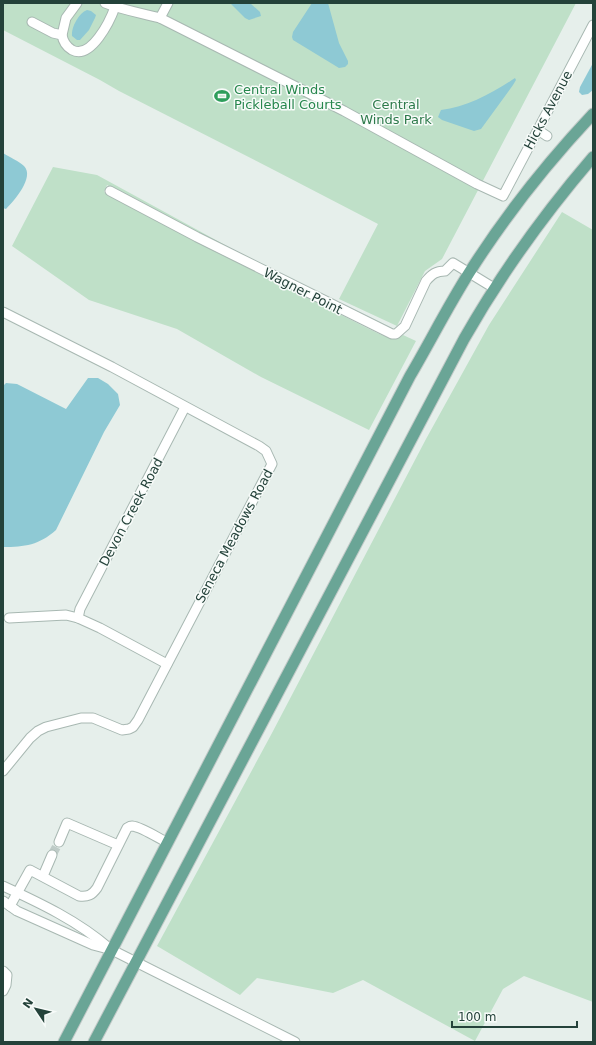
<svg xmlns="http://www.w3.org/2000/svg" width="596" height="1045" font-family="'DejaVu Sans',sans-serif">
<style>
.green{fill:#bfe0c8}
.water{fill:#8ec9d4}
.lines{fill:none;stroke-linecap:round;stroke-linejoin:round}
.minor-tunnel{stroke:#bfccc8;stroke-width:9;stroke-dasharray:9 4.5;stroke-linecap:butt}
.minor-casing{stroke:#a8b8b2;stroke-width:11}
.major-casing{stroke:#c2cac8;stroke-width:13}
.minor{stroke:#fff;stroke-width:9}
.major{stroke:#6aa596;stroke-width:11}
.labels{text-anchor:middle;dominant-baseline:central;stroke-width:3;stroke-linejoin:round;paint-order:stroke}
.leisure-label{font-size:13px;fill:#27864d;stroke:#f7fbf9;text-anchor:start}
.park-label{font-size:13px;fill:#2d7a4b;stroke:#f7fbf9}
.street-label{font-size:13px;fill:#24423a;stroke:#f7fbf9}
</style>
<rect width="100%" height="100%" fill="#e6efeb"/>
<!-- green -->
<g class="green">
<path d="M3,3h573l-134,256 -17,12 -28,55 -58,-27 39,-75 -106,-55 -153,-78 -19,-11 -97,-50z"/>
<path d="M53,167l44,8 159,87 -149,-77 -3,7 91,49 174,88c10,4 23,14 34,6l13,6 -47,89 -108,-53 -84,-48 -88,-29 -77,-54z"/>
<path d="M562,212l31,18v772l-69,-26 -21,13 -28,52 -112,-61 -30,13 -76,-15 -17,17 -83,-49 115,-213 154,-294 63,-114z"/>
</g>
<!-- water -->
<g class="water">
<path d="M230,3h20l10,9 1,4 -12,4 -4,-2z"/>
<path d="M312,3h16l11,40 9,18v3l-3,3 -6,1 -46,-28 -1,-3 1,-5z"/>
<path d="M87,10l4,1 5,4 -1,3 -6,12 -9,10h-3l-5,-4c-1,-9 7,-23 15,-26z"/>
<path d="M593,63v27l-5,4 -6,1 -3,-3 1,-5z"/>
<path d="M515,78l1,2 -3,5 -32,44 -7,2 -32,-11 -4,-3 3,-7c26,-3 52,-17 74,-32z"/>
<path d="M3,153c6,4 16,8 21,13 11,11 -10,35 -18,43l-3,-1z"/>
<path d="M88,378h10l10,6 10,10 2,11 -16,27 -48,98c-17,15 -31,17 -53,17v-161l3,-3 11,1 49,25z"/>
</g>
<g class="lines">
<!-- minor-tunnel -->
<path class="minor-tunnel" d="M52,855l7,-13"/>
<defs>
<g id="minor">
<path d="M77,3l-11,15 -4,17c1,6 5,12 10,15 19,10 38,-29 43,-43"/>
<path d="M105,3c17,7 37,10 55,15l184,93 133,73 26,12 90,-171"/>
<path d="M160,18l8,-15"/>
<path d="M32,22l21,11 9,2"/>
<path d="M538,130l9,6"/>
<path d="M110,191l87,46 195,97h4l9,-8 21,-45c6,-7 10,-10 19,-10l8,-8 41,25"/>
<path d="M3,312l109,55 147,79 7,5 6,13 -134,256 -5,7 -4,2 -7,1 -29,-12h-12l-35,9 -8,4 -8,7 -27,33"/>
<path d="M9,618l57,-3 12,3 22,10 67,36"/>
<path d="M78,618l2,-9 105,-202"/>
<path d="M59,842l8,-19 51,22"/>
<path d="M43,876l9,-21"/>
<path d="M3,886c37,17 75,35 106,62"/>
<path d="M3,901l14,10 76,34 19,5 183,92"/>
<path d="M10,906l20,-36 49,26c9,1 13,-1 18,-8l30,-60c2,-1 2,-2 5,-2 10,1 26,12 36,17"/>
<path d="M3,971l4,4 -1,10 -3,6"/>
</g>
<g id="major">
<path d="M64,1042l346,-666c20,-34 38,-70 59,-103 36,-57 78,-110 124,-159"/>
<path d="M94,1042l370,-703c37,-65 80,-125 129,-182"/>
</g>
</defs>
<!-- minor casing -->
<use href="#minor" class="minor-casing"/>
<!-- major casing -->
<use href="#major" class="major-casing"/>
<!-- minor -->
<use href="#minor" class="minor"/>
<!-- major -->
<use href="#major" class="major"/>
</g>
<!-- icons -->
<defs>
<symbol id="stadium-bare" viewBox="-9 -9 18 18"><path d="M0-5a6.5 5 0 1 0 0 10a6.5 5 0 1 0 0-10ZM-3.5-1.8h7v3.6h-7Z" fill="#2e9e5b" stroke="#f7fbf9" stroke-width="2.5" paint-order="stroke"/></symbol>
</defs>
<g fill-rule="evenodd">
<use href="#stadium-bare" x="211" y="85" width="22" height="22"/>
</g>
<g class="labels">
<!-- leisure labels -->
<g class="leisure-label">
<text x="234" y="89">Central Winds<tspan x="234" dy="15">Pickleball Courts</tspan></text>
</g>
<!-- park labels -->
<g class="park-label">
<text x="396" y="104">Central<tspan x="396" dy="15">Winds Park</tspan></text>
</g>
<!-- street labels -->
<g class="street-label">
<text transform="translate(548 110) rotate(-62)">Hicks Avenue</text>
<text transform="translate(303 291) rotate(27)">Wagner Point</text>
<text transform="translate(131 512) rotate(-62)">Devon Creek Road</text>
<text transform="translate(234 536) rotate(-62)">Seneca Meadows Road</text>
</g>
</g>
<!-- border -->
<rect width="596" height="1045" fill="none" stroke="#24423a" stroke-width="8"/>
<!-- north arrow -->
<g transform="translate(36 1009) rotate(305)" stroke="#f7fbf9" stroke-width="3" paint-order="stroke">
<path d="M0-3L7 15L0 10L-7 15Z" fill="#24423a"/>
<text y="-6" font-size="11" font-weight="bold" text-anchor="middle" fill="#24423a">N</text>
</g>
<!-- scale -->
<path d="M452 1021v6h125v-6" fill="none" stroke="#24423a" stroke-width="2"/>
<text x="458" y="1021" font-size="12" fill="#24423a" stroke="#f7fbf9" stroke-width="3" paint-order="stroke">100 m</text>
</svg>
